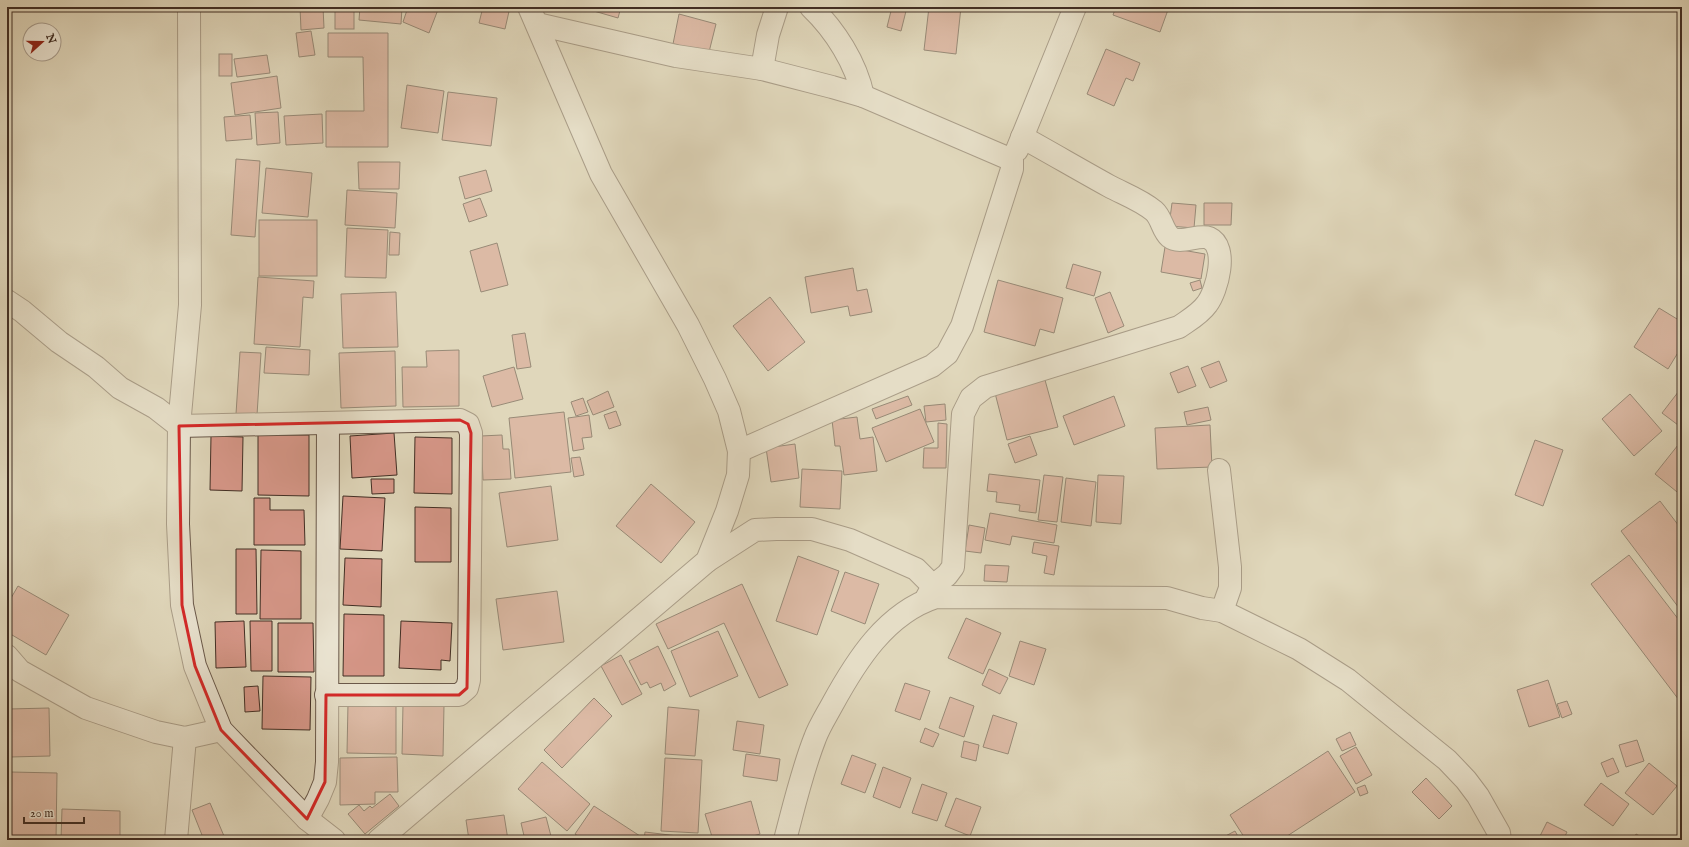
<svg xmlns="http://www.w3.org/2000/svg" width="1689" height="847" font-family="'IM FELL English',serif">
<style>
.building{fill:#d8988a;stroke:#412e24}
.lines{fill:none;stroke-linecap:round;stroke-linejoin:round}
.minor-casing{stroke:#69584a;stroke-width:24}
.tertiary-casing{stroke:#69584a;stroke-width:24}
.minor{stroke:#ebe5d3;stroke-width:22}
.tertiary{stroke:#ebe5d3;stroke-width:22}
.marked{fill:none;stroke:#d62828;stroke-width:3;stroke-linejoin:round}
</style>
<rect width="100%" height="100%" fill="#e0d7bb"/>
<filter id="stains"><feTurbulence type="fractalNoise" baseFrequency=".005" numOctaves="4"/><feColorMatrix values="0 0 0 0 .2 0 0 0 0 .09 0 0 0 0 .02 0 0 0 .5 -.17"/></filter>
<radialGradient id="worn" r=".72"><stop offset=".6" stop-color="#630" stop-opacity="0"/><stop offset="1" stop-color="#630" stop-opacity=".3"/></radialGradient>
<!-- building -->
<g class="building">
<path d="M300,7h23l1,21 -23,2z"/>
<rect x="335" y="7" width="19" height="22"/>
<path d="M360,7h42l-1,17 -42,-4z"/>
<path d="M408,7h31l-10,26 -26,-11z"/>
<path d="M483,7h27l-5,22 -26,-6z"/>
<path d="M580,7h41l-3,11z"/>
<path d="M892,7h15l-6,24 -14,-4z"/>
<path d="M929,7h32l-5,47 -32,-4z"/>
<path d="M1116,7h53l-9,25 -47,-17z"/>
<path d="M679,14l37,10 -7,28 -36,-8z"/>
<path d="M311,31l4,24 -16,2 -3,-24z"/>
<path d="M328,33h60v114h-62v-36h38l-1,-54h-35z"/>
<path d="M1106,49l34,14 -7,18 -7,-3 -12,28 -27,-12z"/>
<rect x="219" y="54" width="13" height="22"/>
<path d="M267,55l3,18 -33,4 -3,-18z"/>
<path d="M277,76l4,32 -46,7 -4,-32z"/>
<path d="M407,85l37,6 -6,42 -37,-5z"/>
<path d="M448,92l49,6 -6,48 -49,-6z"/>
<path d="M278,112l2,31 -23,2 -2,-32z"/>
<path d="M322,114l1,29 -37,2 -2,-29z"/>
<path d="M250,115l2,24 -26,2 -2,-24z"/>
<path d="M236,159l24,2 -5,76 -24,-2z"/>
<path d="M358,162h42l-1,27h-40z"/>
<path d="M266,168l46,5 -4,44 -46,-4z"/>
<path d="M486,170l6,21 -27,8 -6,-22z"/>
<path d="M347,190l50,3 -2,35 -50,-3z"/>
<path d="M480,198l7,18 -18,6 -6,-18z"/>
<path d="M1172,203l24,2 -2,23 -25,-2z"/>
<path d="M1204,203h28l-1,22h-27z"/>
<rect x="259" y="220" width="58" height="56"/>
<path d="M347,228l41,2 -2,48 -41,-1z"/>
<path d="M390,232l10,1 -1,22h-10z"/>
<path d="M497,243l11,42 -27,7 -11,-41z"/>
<path d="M1165,247l40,7 -4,25 -40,-7z"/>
<path d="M1073,264l28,8 -7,24 -28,-8z"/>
<path d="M853,268l4,23 10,-2 5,23 -22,4 -2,-10 -37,7 -6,-36z"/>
<path d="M258,277l56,4 -1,17 -10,-1 -3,50 -46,-3z"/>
<path d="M998,280l65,18 -9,35 -14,-4 -5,17 -51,-14z"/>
<path d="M1200,280l2,8 -9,3 -3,-8z"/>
<path d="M396,292l2,55 -55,1 -2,-54z"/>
<path d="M1110,292l14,34 -16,7 -13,-35z"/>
<path d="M770,297l35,45 -37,29 -35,-45z"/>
<path d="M1659,308l23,14v24l-14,23 -34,-22z"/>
<path d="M525,333l6,34 -14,2 -5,-34z"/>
<path d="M266,347l44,3 -1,25 -45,-2z"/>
<path d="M459,350v56l-56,1 -1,-40h25l-1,-16z"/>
<path d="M395,351l1,55 -55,2 -2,-55z"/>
<path d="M240,352l21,1 -4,62 -21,-1z"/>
<path d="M1219,361l8,20 -17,7 -9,-20z"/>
<path d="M1188,366l8,20 -18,7 -8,-20z"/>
<path d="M514,367l9,32 -31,8 -9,-31z"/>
<path d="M1045,380l13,47 -51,13 -12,-47z"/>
<path d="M1682,387v41l-20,-15z"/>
<path d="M608,391l6,16 -21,8 -6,-14z"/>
<path d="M1630,394l32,37 -28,25 -32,-37z"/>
<path d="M908,396l4,9 -36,14 -4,-10z"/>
<path d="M1114,396l11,30 -51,19 -11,-29z"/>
<path d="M583,398l5,14 -12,4 -5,-14z"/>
<path d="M945,404l1,16 -20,2 -2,-16z"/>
<path d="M1208,407l3,13 -24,5 -3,-13z"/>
<path d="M920,409l14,33 -48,20 -14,-34z"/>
<path d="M616,411l5,14 -12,4 -5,-14z"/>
<path d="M564,412l7,60 -56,6 -6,-60z"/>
<path d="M589,415l3,22 -10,1 2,11 -11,2 -5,-33z"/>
<path d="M857,417l3,22 13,-2 4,34 -33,4 -4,-29h-5l-3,-26z"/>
<path d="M938,423l9,1 -1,44h-23l1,-20h14z"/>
<path d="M1210,425l2,42 -55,2 -2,-41z"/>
<path d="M394,433l3,42 -45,3 -2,-42z"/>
<path d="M258,435h51v61l-51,-1z"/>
<path d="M502,435l1,14h6l2,30 -28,1 -2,-44z"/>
<path d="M211,436l32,1 -1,54 -32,-1z"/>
<path d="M1030,436l7,19 -22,8 -7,-19z"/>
<path d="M415,437l37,1v56l-38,-1z"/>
<path d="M1535,440l28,10 -20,56 -28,-11z"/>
<path d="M1682,440v56l-27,-22z"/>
<path d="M795,444l4,34 -28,4 -5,-34z"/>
<path d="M580,457l4,18 -10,2 -3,-19z"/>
<path d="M802,469l40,2 -2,38 -40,-2z"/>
<path d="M989,474l51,6 -4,33 -17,-2 1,-6 -24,-3 1,-10 -10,-1z"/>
<path d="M1044,475l19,2 -6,45 -19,-2z"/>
<path d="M1098,475l26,1 -3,48 -25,-2z"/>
<path d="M1066,478l30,4 -5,44 -30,-4z"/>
<path d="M371,479h23v14l-22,1z"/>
<path d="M651,484l44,38 -34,41 -45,-37z"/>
<path d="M551,486l7,54 -51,7 -8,-54z"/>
<path d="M343,496l42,2 -3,53 -42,-2z"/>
<path d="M254,498h16v12h34l1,35h-51z"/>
<path d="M1660,501l22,29v82l-61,-81z"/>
<path d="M415,507l36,1v54h-36z"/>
<path d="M990,513l67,12 -3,18 -42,-7 -2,9 -25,-5z"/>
<path d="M969,525l16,3 -4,25 -16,-2z"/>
<path d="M1034,542l25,4 -5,29 -10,-2 3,-17 -15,-3z"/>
<path d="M236,549h20l1,65h-21z"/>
<path d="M261,550l40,1v68h-41z"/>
<path d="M1629,555l53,69v73l-3,3 -88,-116z"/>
<path d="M798,556l41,15 -22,64 -41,-14z"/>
<path d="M345,558l37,1 -1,48 -38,-2z"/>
<path d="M985,565l24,1 -2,16 -23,-1z"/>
<path d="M845,572l34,12 -14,40 -34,-13z"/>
<path d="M742,584l46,101 -29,13 -35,-75 -56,26 -12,-25z"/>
<path d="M18,586l51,29 -23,40 -39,-23v-27z"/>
<path d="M557,591l7,51 -61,8 -7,-51z"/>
<path d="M344,614l40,1v61h-41z"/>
<path d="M966,618l35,15 -18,41 -35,-16z"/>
<path d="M244,621l2,46 -30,1 -1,-46z"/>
<path d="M250,621h22v50h-21z"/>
<path d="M401,621l51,2 -2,38 -9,-1v10l-42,-2z"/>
<path d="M278,623h35l1,49h-36z"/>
<path d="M718,631l20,45 -48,21 -19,-46z"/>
<path d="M1020,641l26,8 -12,36 -25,-9z"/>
<path d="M658,646l18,38 -12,7 -3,-8 -11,5 -3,-6 -6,3 -12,-24z"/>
<path d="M621,655l21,39 -20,11 -21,-39z"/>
<path d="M989,669l19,9 -8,16 -18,-9z"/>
<path d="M263,676l48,1 -1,53 -48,-1z"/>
<path d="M1548,680l12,37 -31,10 -12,-37z"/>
<path d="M905,683l25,8 -10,29 -25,-9z"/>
<path d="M258,686l2,25 -15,1 -1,-25z"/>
<path d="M950,697l24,9 -10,31 -25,-9z"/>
<path d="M594,698l18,18 -50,52 -18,-18z"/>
<path d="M1567,701l5,13 -10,4 -5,-14z"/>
<path d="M348,703l48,1v50l-49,-1z"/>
<path d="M403,704l41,1 -1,51 -41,-2z"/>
<path d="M668,707l31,3 -4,46 -30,-2z"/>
<path d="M49,708l1,48 -40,1 -1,-48z"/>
<path d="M993,715l24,8 -9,31 -25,-7z"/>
<path d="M737,721l27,4 -4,29 -27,-4z"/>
<path d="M925,728l14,6 -6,13 -13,-5z"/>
<path d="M1350,732l6,13 -14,6 -6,-12z"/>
<path d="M1637,740l7,21 -18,6 -7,-22z"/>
<path d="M964,741l15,4 -3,16 -15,-4z"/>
<path d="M1356,747l16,28 -16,9 -16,-28z"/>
<path d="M1328,751l27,41 -74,48h-35l-16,-25z"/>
<path d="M746,754l34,5 -3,22 -34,-5z"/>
<path d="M852,755l24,9 -11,29 -24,-9z"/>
<path d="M397,757l1,35h-23v12l-35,1v-47z"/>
<path d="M665,758l37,2 -4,73 -37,-2z"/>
<path d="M1613,758l6,14 -12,5 -6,-14z"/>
<path d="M542,762l48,42 -23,27 -49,-42z"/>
<path d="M1649,763l28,23 -24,29 -28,-22z"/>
<path d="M883,767l28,11 -11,30 -27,-11z"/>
<path d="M11,772l46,1 -1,67h-47z"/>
<path d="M1426,778l26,28 -13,13 -27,-27z"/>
<path d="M1601,783l28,21 -16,22 -29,-21z"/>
<path d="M922,784l25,9 -10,28 -25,-8z"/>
<path d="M1365,785l3,8 -8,3 -3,-8z"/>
<path d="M390,794l9,12 -34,28 -17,-20 11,-9 5,6 6,-5 2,2z"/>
<path d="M956,798l25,9 -11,29 -25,-10z"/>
<path d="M751,801l9,33 -21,6h-26l-8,-26z"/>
<path d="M210,803l14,33 -9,4h-11l-12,-30z"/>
<path d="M594,806l46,30 -2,4h-54l-9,-6z"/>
<path d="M62,809l58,2v29h-59z"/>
<path d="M504,815l4,25h-39l-3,-20z"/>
<path d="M546,817l6,23h-27l-4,-17z"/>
<path d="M1547,822l20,10 -4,8h-25z"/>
<path d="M1235,831l5,9h-22z"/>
<path d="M645,832l57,7v1h-58z"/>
<path d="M1636,834l11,6h-14z"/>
</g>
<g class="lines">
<defs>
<g id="minor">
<path d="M811,7c24,23 45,56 52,89"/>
<path d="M537,24l139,32 86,13 70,18 31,9 149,64v9l-50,157 -15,28 -15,12 -193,85"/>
<path d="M762,69l6,-34 9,-28"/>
<path d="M1017,150l58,-143"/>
<path d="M7,301l15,10 37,31 37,25 24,21 36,20 23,18 281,-6 8,4 3,9 -2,247 -2,8 -8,7h-133"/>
<path d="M1219,470l11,97v21l-8,23"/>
<path d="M707,561l48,-31 21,-1h36l38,11 66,29 17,17 -6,11"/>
<path d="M933,586l14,-11 6,-8 10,-153 8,-16 14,-11 194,-60c10,-7 21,-13 28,-23 10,-13 22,-57 2,-66 -11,-4 -29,7 -39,-1 -8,-7 -8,-19 -16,-26 -13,-11 -30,-17 -45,-25 -29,-16 -58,-33 -87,-49"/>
<path d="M7,656l13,15 66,37 70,24 29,6 36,-8"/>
<path d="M307,819l11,-20 7,-17 2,-20 1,-339"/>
<path d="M176,840l9,-102"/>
<path d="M379,840l328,-279 20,-50 11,-36 1,-24 -10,-40 -14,-32 -27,-54 -87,-151 -72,-167"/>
<path d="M785,840c9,-34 17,-69 30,-102 4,-11 11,-22 17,-33 24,-44 54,-92 104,-108l231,1 35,10 20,3 77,38 49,31 99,80 19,20 12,16 21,37 1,7"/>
</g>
<path id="tertiary" d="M189,7l1,298 -11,121 -1,98 4,81 13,61 26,64 86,89 27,21"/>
</defs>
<!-- minor casing -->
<use href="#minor" class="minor-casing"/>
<!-- tertiary casing -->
<use href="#tertiary" class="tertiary-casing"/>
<!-- minor -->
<use href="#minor" class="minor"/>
<!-- tertiary -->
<use href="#tertiary" class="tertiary"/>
</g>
<!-- marked area -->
<path d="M0 0H1689V847H0ZM460,420l8,4 3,9 -4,255 -8,7h-133l-1,87 -18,37 -86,-89 -26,-64 -13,-61 -3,-179z" fill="#e0d7bb" fill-opacity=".55" fill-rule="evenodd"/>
<path class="marked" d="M460,420l8,4 3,9 -4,255 -8,7h-133l-1,87 -18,37 -86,-89 -26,-64 -13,-61 -3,-179z"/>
<!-- margin -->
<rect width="1689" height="847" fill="none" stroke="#e0d7bb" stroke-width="24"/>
<rect x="8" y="8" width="1673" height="831" fill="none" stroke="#412e24" stroke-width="2"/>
<rect x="12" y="12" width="1665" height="823" fill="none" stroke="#412e24"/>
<!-- north arrow -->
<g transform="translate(42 42) rotate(69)"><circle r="19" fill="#ebe5d3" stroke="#a79c8d"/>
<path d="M0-3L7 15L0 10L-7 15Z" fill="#8f2418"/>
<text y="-6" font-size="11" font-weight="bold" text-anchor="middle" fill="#412e24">N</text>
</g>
<!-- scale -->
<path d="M24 817v6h60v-6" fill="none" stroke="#412e24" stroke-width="2"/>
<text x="30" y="817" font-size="12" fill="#412e24" stroke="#ebe5d3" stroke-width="3" paint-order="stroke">20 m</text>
<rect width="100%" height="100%" filter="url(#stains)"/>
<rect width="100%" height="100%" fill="url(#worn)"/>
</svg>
